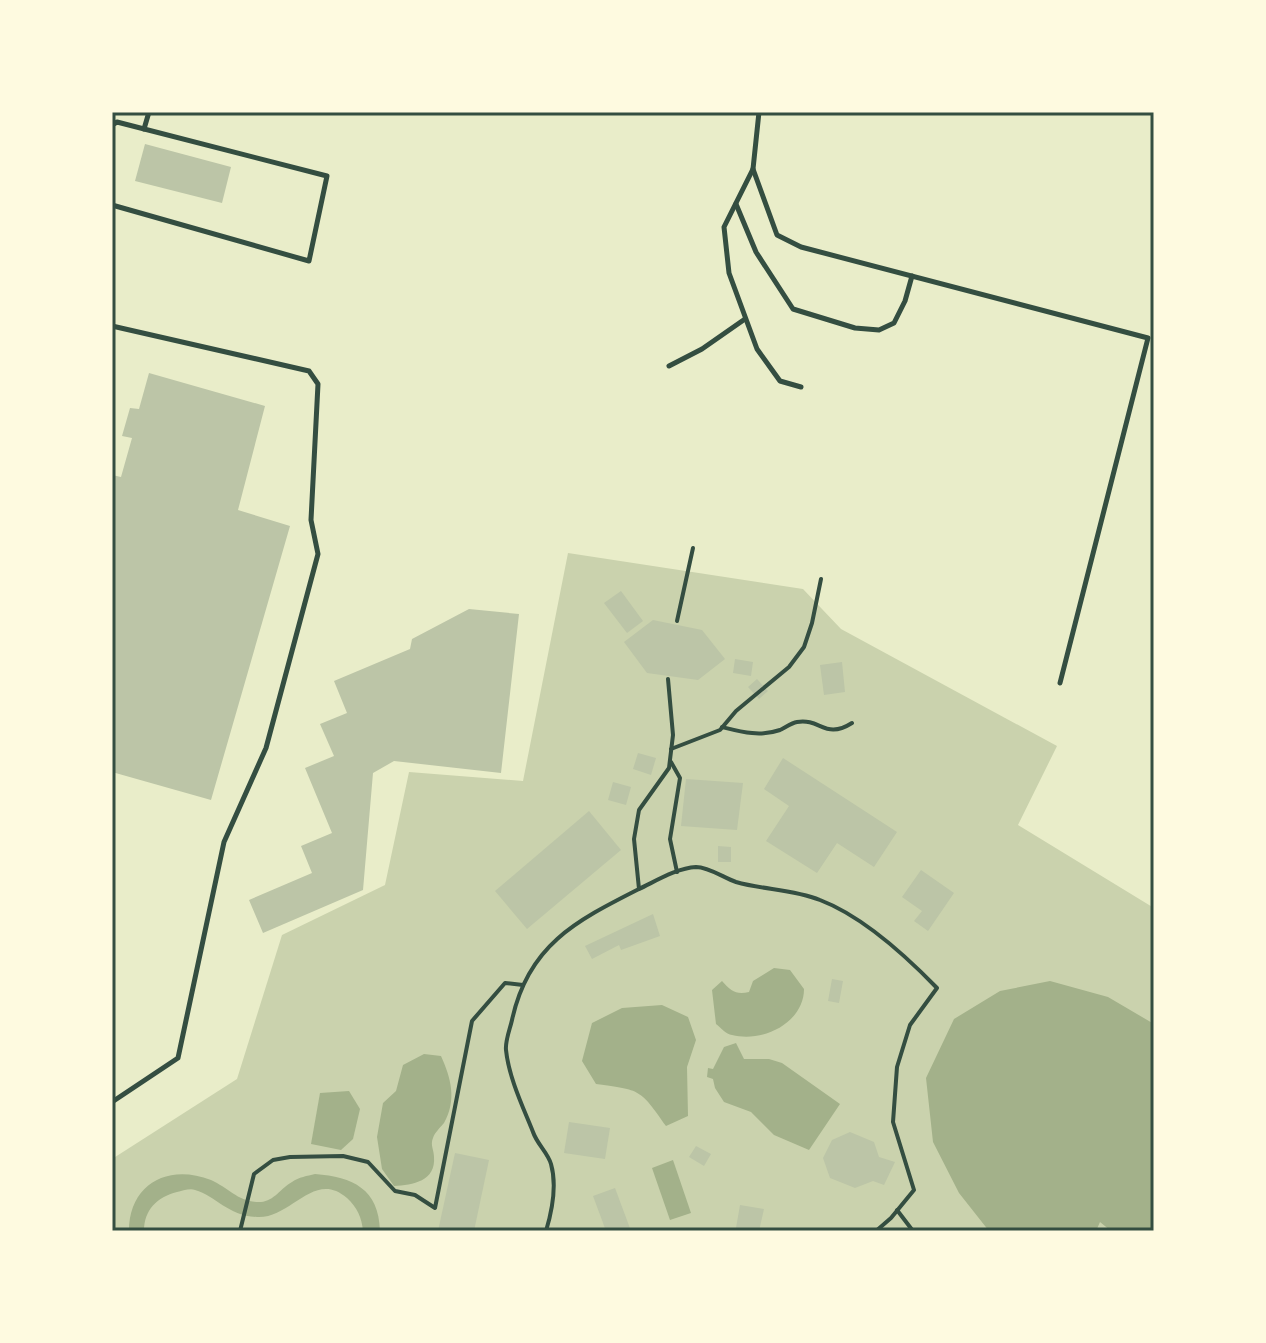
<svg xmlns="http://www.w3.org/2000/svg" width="1266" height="1343" font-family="'Asap Condensed',sans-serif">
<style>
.green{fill:#cad2ad}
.water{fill:#a3b18a}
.building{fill:#bcc5a7}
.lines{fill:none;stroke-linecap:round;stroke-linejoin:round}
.path{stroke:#344e41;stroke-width:4}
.service{stroke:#344e41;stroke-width:5}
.neatline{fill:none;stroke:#344e41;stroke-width:3}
</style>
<rect width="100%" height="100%" fill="#e9edc9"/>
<!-- green -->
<path class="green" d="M568,553l235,36 38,40 216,117 -39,79 136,83v323h-1042v-72l125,-80 45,-144 103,-50 24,-113 114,9z"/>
<!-- water -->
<g class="water">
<path d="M774,968l16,2 14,19c0,33 -40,54 -72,46 -6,-1 -11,-7 -16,-11l-4,-34 10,-9c9,10 14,14 27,11l4,-11z"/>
<path d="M1050,981l58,16 46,27v207h-43l-11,-9 -4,9h-107l-30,-38 -26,-51 -7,-64 28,-59 46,-28z"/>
<path d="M662,1005l26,12 8,23 -9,27 1,49 -22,10c-26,-37 -25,-36 -70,-42l-14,-23 10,-38 30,-15z"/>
<path d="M736,1043l8,16h25l13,4 58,41 -31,46 -35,-15 -23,-23 -27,-10 -9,-14 -2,-9 -6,-2 1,-9 5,1 11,-22z"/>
<path d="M424,1054l17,2c10,22 16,44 3,67 -4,5 -9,9 -11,15 -3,7 1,12 1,19 2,24 -21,28 -40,29l-12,-17 -5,-32 6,-34 13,-12 7,-26z"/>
<path d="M349,1091l11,18 -7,30 -12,11 -30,-6 9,-51z"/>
<path d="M673,1160l18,53 -21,7 -18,-52z"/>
<path d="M315,1174c38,3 64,15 65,57h-17c-1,-13 -6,-24 -16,-33 -33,-29 -56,21 -90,19 -29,-1 -41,-21 -62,-27 -5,-2 -13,1 -18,2 -20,5 -33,18 -33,39h-15c0,-47 39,-68 82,-51 18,8 28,23 50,22 13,-1 20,-14 31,-20 7,-5 15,-6 23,-8z"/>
</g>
<!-- building -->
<g class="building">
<path d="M145,144l86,23 -9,36 -87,-22z"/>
<path d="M149,373l116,33 -27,104 52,16 -79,274 -99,-28v-297l9,2 11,-39 -10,-2 8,-28 9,1z"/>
<path d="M621,591l22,30 -16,12 -23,-30z"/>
<path d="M469,609l50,5 -18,159 -107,-12 -21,12 -10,117 -100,43 -14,-33 63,-27 -11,-27 31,-13 -27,-65 29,-12 -14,-32 27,-11 -13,-32 76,-32 2,-10z"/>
<path d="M653,620l49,10 23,29 -27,21 -51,-7 -23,-31z"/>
<path d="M735,659l18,3 -2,14 -18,-3z"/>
<path d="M842,662l3,30 -21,3 -4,-30z"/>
<path d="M757,679l11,12 -9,8 -11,-12z"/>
<path d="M638,753l18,5 -5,17 -18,-6z"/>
<path d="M783,758l114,74 -23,35 -37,-24 -20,30 -51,-32 23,-35 -25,-17z"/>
<path d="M686,779l57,4 -6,47 -56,-4z"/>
<path d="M613,782l18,5 -5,18 -18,-5z"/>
<path d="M589,811l32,39 -94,79 -32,-38z"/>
<path d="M718,846l13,1v15h-13z"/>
<path d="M921,870l33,23 -26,38 -14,-10 8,-10 -20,-14z"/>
<path d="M653,914l7,22 -39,14 -2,-5 -27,14 -7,-13z"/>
<path d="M832,979l11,2 -4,22 -11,-2z"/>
<path d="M569,1122l41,6 -5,31 -41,-6z"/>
<path d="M850,1132l24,10 5,15 16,5 -11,23 -11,-4 -18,7 -25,-10 -7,-20 9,-18z"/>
<path d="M696,1146l15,8 -7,12 -15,-9z"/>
<path d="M455,1153l34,7 -15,71h-36z"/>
<path d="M615,1188l16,43h-25l-13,-35z"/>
<path d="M740,1205l24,4 -5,22 -23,-3z"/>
</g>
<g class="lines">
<!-- path -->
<g class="path">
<path d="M677,621l16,-73"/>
<path d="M722,727c20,5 38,10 58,3 5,-2 11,-7 17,-8 24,-4 28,18 55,1"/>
<path d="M671,749l49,-19 16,-19 53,-44 15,-20 8,-24 9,-44"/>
<path d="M671,762l9,16 -10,61 7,33"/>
<path d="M639,889c17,-8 38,-21 57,-22 13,0 28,11 40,15 28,8 57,7 84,18 42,16 86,56 117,88l-27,37 -13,42 -4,55 21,68 -23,28 -15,13"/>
<path d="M897,1210l16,21"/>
<path d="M240,1231l14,-57 19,-14 17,-3 53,-1 25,6 27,29 20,4 20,13 37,-187 33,-38 18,2"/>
<path d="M546,1231c6,-20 11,-46 5,-67 -3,-11 -14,-20 -18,-32 -10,-25 -24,-54 -27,-82 -1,-9 4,-21 6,-30 16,-75 64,-99 127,-131l-5,-50 5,-29 30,-42 4,-33 -5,-56"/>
</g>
<!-- service -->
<g class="service">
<path d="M759,112l-6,57 -29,58 5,46 28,76 23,32 21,6"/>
<path d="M112,125l5,-3 210,54 -18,85 -197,-56"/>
<path d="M144,129l5,-17"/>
<path d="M753,169l24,66 24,12 347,91 -88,345"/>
<path d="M736,204l20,48 37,57 62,19 24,2 15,-7 11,-22 7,-25"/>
<path d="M112,326l197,45 9,13 -7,136 7,34 -52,194 -42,94 -46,216 -66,44"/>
<path d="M669,366l33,-17 43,-30"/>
</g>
</g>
<!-- border -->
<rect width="1266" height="1343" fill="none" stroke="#fefae0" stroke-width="228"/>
<rect x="114" y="114" width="1038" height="1115" class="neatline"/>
</svg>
